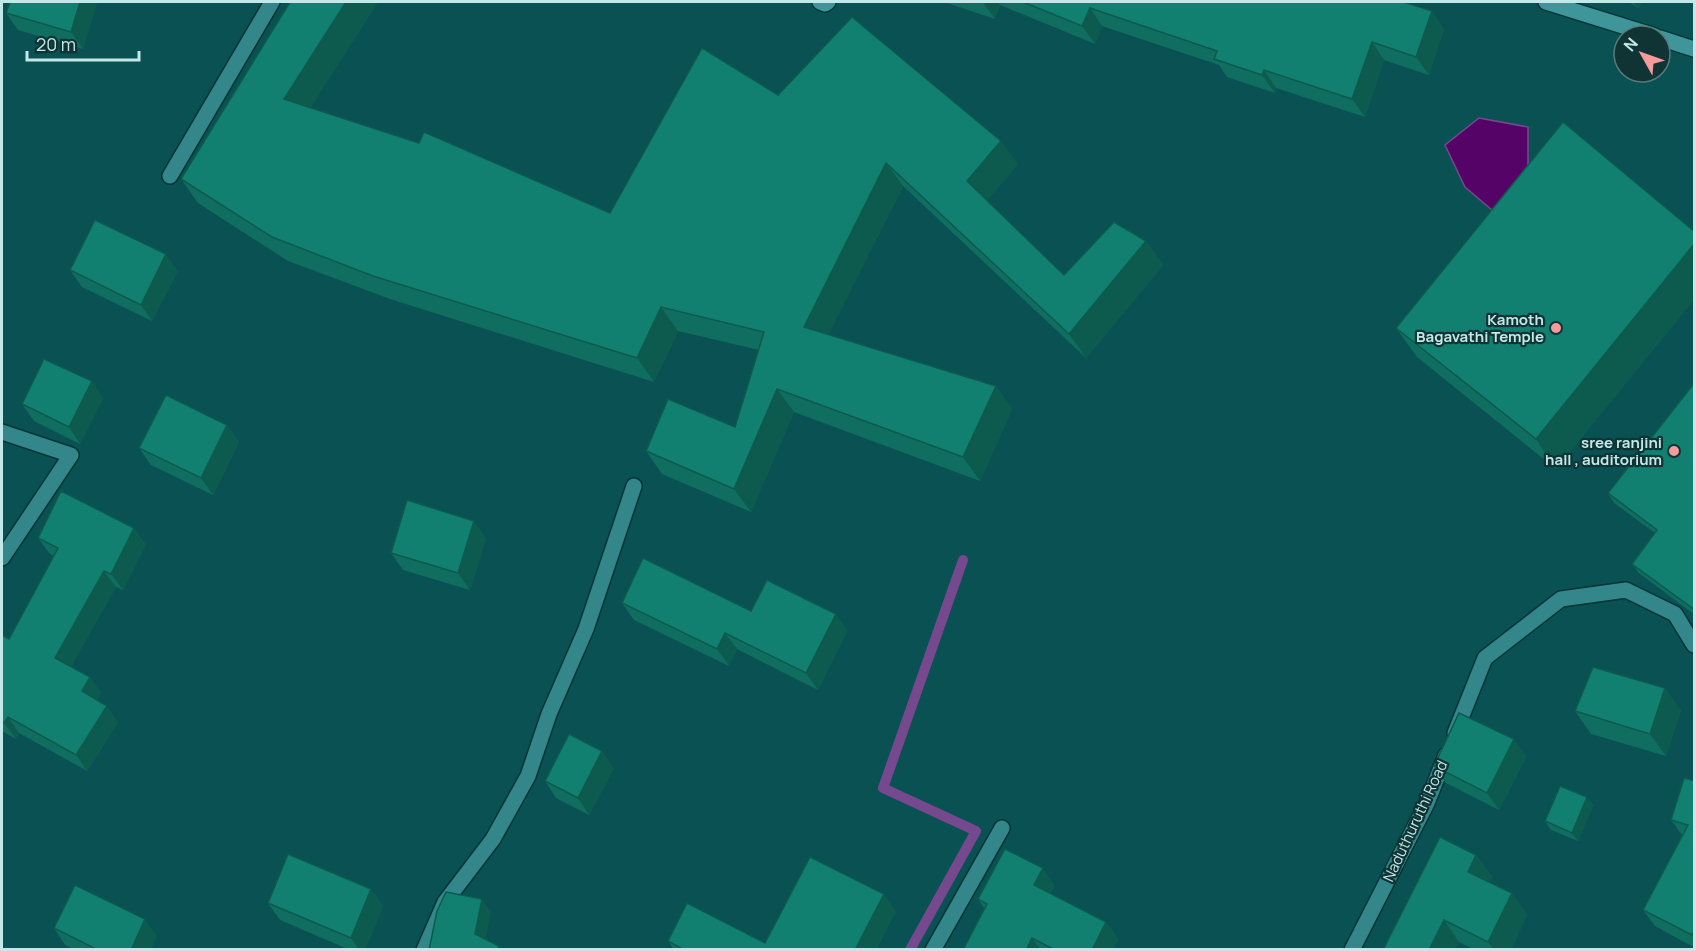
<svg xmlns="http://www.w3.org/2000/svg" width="1696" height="951" font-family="Manrope,sans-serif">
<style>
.water{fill:#560367;stroke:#76488e;stroke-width:1.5}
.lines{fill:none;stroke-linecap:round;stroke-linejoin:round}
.stream{stroke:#76488e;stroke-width:10}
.minor-casing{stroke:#043436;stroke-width:18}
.secondary-casing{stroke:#043436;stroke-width:18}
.minor{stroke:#33868a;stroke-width:15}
.secondary{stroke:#3e969a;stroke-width:15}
.wall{fill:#0f6e60}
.shaded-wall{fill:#0d5a4e}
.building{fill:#128070;stroke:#0d5a4e;stroke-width:1.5}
.poi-dot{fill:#f59b9c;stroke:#103334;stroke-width:2}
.labels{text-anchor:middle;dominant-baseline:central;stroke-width:4.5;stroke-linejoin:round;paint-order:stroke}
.poi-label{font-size:15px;font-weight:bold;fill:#c2e8e9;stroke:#103334;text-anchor:end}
.street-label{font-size:15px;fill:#c2e8e9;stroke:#103334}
</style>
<rect width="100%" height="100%" fill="#0a5153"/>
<!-- water -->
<path class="water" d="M1479,118l49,9v47l-36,36 -27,-23 -20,-42z"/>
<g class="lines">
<!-- stream -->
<path class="stream" d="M910,950l66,-119 -93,-43 80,-228"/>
<defs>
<g id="minor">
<path d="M170,176l102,-174"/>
<path d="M2,432l69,23 -69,103"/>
<path d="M1455,733l30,-75 76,-59 65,-9 49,24 19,31"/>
<path d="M424,950l21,-48 48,-63 35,-63 21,-62 37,-85 48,-143"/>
<path d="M933,950l69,-122"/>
<path d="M1352,950l75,-147 19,-48"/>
</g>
<g id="secondary">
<path d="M820,2l5,2 3,-2"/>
<path d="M1546,2l109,34"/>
<path d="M1660,38l34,11"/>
</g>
</defs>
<!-- minor casing -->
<use href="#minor" class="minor-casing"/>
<!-- secondary casing -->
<use href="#secondary" class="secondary-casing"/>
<!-- minor -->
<use href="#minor" class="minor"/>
<!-- secondary -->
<use href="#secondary" class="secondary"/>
</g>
<!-- wall -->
<g class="wall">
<path d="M97,2l-14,47 -65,-19 -12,-17z"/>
<path d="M378,2l-68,106 300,105 168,-118 240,69 -31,36 77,75 82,-34 17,24 -77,93 -183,-172 -75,149 168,51 16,23 -32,72 -186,-69 -43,100 -89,-38 -16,-23 89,-24 24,-77 -81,-19 -24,51 -264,-83 -102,-38 -90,-58 -17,-24z"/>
<path d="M944,2h460l40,27 -15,46 -45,-15 -19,57 -89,-29 -1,5 -48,-16 -8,-12 -117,-39 -7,18 -95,-39 -5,14z"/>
<path d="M1629,2h14l-5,6z"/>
<path d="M1695,232v66l-139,171 -139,-112 -21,-29z"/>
<path d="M70,270l108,1 -26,50 -70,-34z"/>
<path d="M1695,382v233l-56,-42 -7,-9 23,-31 -41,-30 -6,-10z"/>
<path d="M103,398l-23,46 -46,-23 -12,-17z"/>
<path d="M227,425l12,17 -26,53 -62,-30 -12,-17z"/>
<path d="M38,538l108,6 -23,46 -7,-3 -45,79 19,11 11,16 -4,7 21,22 -31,49 -68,-38 -3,6 -14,-8v-96l7,4 45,-83 -4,-2z"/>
<path d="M486,538l-16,52 -67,-20 -12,-17z"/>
<path d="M622,603l129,8 85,3 11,17 -29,59 -81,-41 -8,17 -95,-46z"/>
<path d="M1681,710l-15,46 -75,-22 -16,-23z"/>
<path d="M1526,756l-27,54 -53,-27 -12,-17z"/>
<path d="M614,768l-25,47 -33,-17 -11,-17z"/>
<path d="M1695,781v167l-40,-22 -12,-16 39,-75 -11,-15z"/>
<path d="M1587,797l6,8 -15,36 -27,-11 -6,-9z"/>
<path d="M1476,855l16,22 -3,5 23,11 15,22 -16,35h-36l-16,-8 -76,8z"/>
<path d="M1054,885l-4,9 56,28 12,17 -5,11h-150l21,-42 -6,-9z"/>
<path d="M371,889l12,17 -18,44h-15l-70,-30 -12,-17z"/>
<path d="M896,911l-20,39h-202l-6,-9 97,2z"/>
<path d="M54,928l103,8 -7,14h-75l-10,-5z"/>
</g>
<!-- shaded-wall -->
<g class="shaded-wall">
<path d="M80,2h17l-14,47 -12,-17z"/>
<path d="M346,2h32l-77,121 -17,-24z"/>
<path d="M983,2h15l2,3 -5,14z"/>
<path d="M1633,2h10l-5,6z"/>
<path d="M1090,8l12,18 -7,18 -13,-18z"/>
<path d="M1432,11l12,18 -15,46 -13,-18z"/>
<path d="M1372,42l12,18 -19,57 -13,-18z"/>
<path d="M1264,70l12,18 -1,5 -13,-18z"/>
<path d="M1001,141l17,23 -34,41 -17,-24z"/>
<path d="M886,163l17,23 -83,165 -16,-24z"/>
<path d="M1146,241l17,24 -77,93 -17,-24z"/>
<path d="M1695,243v55l-139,171 -20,-30z"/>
<path d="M166,254l12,17 -26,50 -11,-16z"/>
<path d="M661,307l17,24 -24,51 -17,-24z"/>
<path d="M92,381l11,17 -23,46 -11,-17z"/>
<path d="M996,386l16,23 -32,72 -17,-24z"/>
<path d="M777,389l17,23 -43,100 -17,-23z"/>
<path d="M227,425l12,17 -26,53 -12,-17z"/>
<path d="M474,521l12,17 -16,52 -12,-17z"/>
<path d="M134,528l12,16 -23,46 -12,-16z"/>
<path d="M104,571l12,16 -49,87 -12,-16z"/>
<path d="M836,614l11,17 -29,59 -12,-17z"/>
<path d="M725,633l12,16 -8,17 -12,-17z"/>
<path d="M90,677l11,16 -8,14 -11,-16z"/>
<path d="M1665,688l16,22 -15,46 -16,-22z"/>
<path d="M107,706l11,16 -31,49 -11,-16z"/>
<path d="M8,717l11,16 -3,6 -12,-16z"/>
<path d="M1514,739l12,17 -27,54 -12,-17z"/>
<path d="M602,751l12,17 -25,47 -11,-17z"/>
<path d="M1587,797l6,8 -15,36 -6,-8z"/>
<path d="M1476,855l16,22 -8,17 -16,-22z"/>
<path d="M1043,868l11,17 -9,17 -11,-17z"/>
<path d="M371,889l12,17 -18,44h-6l-8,-12z"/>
<path d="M1512,893l15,22 -16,35h-17l-6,-8z"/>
<path d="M884,894l12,17 -20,39h-21z"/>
<path d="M482,899l9,13 -7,35 -9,-13z"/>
<path d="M145,919l12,17 -7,14h-19z"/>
<path d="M1444,920l15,22 -4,8h-26z"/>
<path d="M1106,922l12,17 -5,11h-21z"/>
<path d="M1032,938l9,12h-15z"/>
</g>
<!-- building -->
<g class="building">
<path d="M10,2h70l-9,30 -65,-19z"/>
<path d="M290,2h56l-62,97 135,44 5,-11 186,81 92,-165 76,47 74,-78 149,124 -34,40 97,94 50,-53 32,19 -77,93 -183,-171 -82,164 192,59 -33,71 -186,-68 -43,100 -88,-38 22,-52 67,28 29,-95 -103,-25 -24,51 -264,-82 -101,-39 -91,-58z"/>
<path d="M1023,2h381l28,9 -16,46 -44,-15 -20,57 -88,-29 -2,5 -48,-16 3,-8 -127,-43 -8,18z"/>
<path d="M1563,122l132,110v11l-159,196 -140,-111z"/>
<path d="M95,220l71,34 -25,51 -71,-35z"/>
<path d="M44,359l48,22 -23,46 -47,-23z"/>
<path d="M1695,382v228l-63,-46 25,-34 -49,-37z"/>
<path d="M166,395l61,30 -26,53 -62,-30z"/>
<path d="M61,491l73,37 -23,46 -7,-3 -49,87 35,19 -8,14 25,15 -31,49 -68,-38 -4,6 -2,-2v-86l7,4 49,-91 -20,-10z"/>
<path d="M407,500l67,21 -16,52 -67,-20z"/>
<path d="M643,558l108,53 16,-31 69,34 -30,59 -81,-40 -8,16 -95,-46z"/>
<path d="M1593,667l72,21 -15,46 -75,-23z"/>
<path d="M1459,713l55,26 -27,54 -53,-27z"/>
<path d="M569,734l33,17 -24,47 -33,-17z"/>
<path d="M1684,778l11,3v149l-3,5 -49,-25 45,-85 -17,-5z"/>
<path d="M1560,786l27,11 -15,36 -27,-12z"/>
<path d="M1440,837l36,18 -8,17 44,21 -24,49 -44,-22 -15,30h-46z"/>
<path d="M1005,849l38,19 -9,17 72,37 -14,28h-37l-23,-12 -6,12h-63l24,-46 -9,-5z"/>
<path d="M288,854l83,35 -20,49 -83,-35z"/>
<path d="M810,857l74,37 -29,56h-175l1,-2 -13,-7 19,-38 78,40z"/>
<path d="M75,885l70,34 -14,31h-33l-44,-22z"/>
<path d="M446,892l36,7 -7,35 24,12 -2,4h-68l8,-39z"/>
</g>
<!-- markers -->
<g class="poi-dot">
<circle cx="1556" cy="328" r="6"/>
<circle cx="1674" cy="451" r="6"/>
</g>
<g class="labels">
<!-- poi labels -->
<g class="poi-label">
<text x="1544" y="319">Kamoth<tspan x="1544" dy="17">Bagavathi Temple</tspan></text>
<text x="1662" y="442">sree ranjini<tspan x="1662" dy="17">hall , auditorium</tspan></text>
</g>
<!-- street labels -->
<g class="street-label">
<text transform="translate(1415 821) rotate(-65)">Naduthuruthi Road</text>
</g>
</g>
<!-- border -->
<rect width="1696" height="951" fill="none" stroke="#c2e8e9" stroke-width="6"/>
<!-- north arrow -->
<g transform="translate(1642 54) rotate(310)"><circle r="28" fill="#103334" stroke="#577b7c" stroke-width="1.5"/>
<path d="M0-4.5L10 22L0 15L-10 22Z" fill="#f59b9c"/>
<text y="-9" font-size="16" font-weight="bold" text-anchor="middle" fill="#c2e8e9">N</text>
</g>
<!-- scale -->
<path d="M27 51v9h112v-9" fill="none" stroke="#c2e8e9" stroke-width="3"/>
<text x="36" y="51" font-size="18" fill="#c2e8e9" stroke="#103334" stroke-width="4.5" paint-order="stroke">20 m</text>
</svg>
